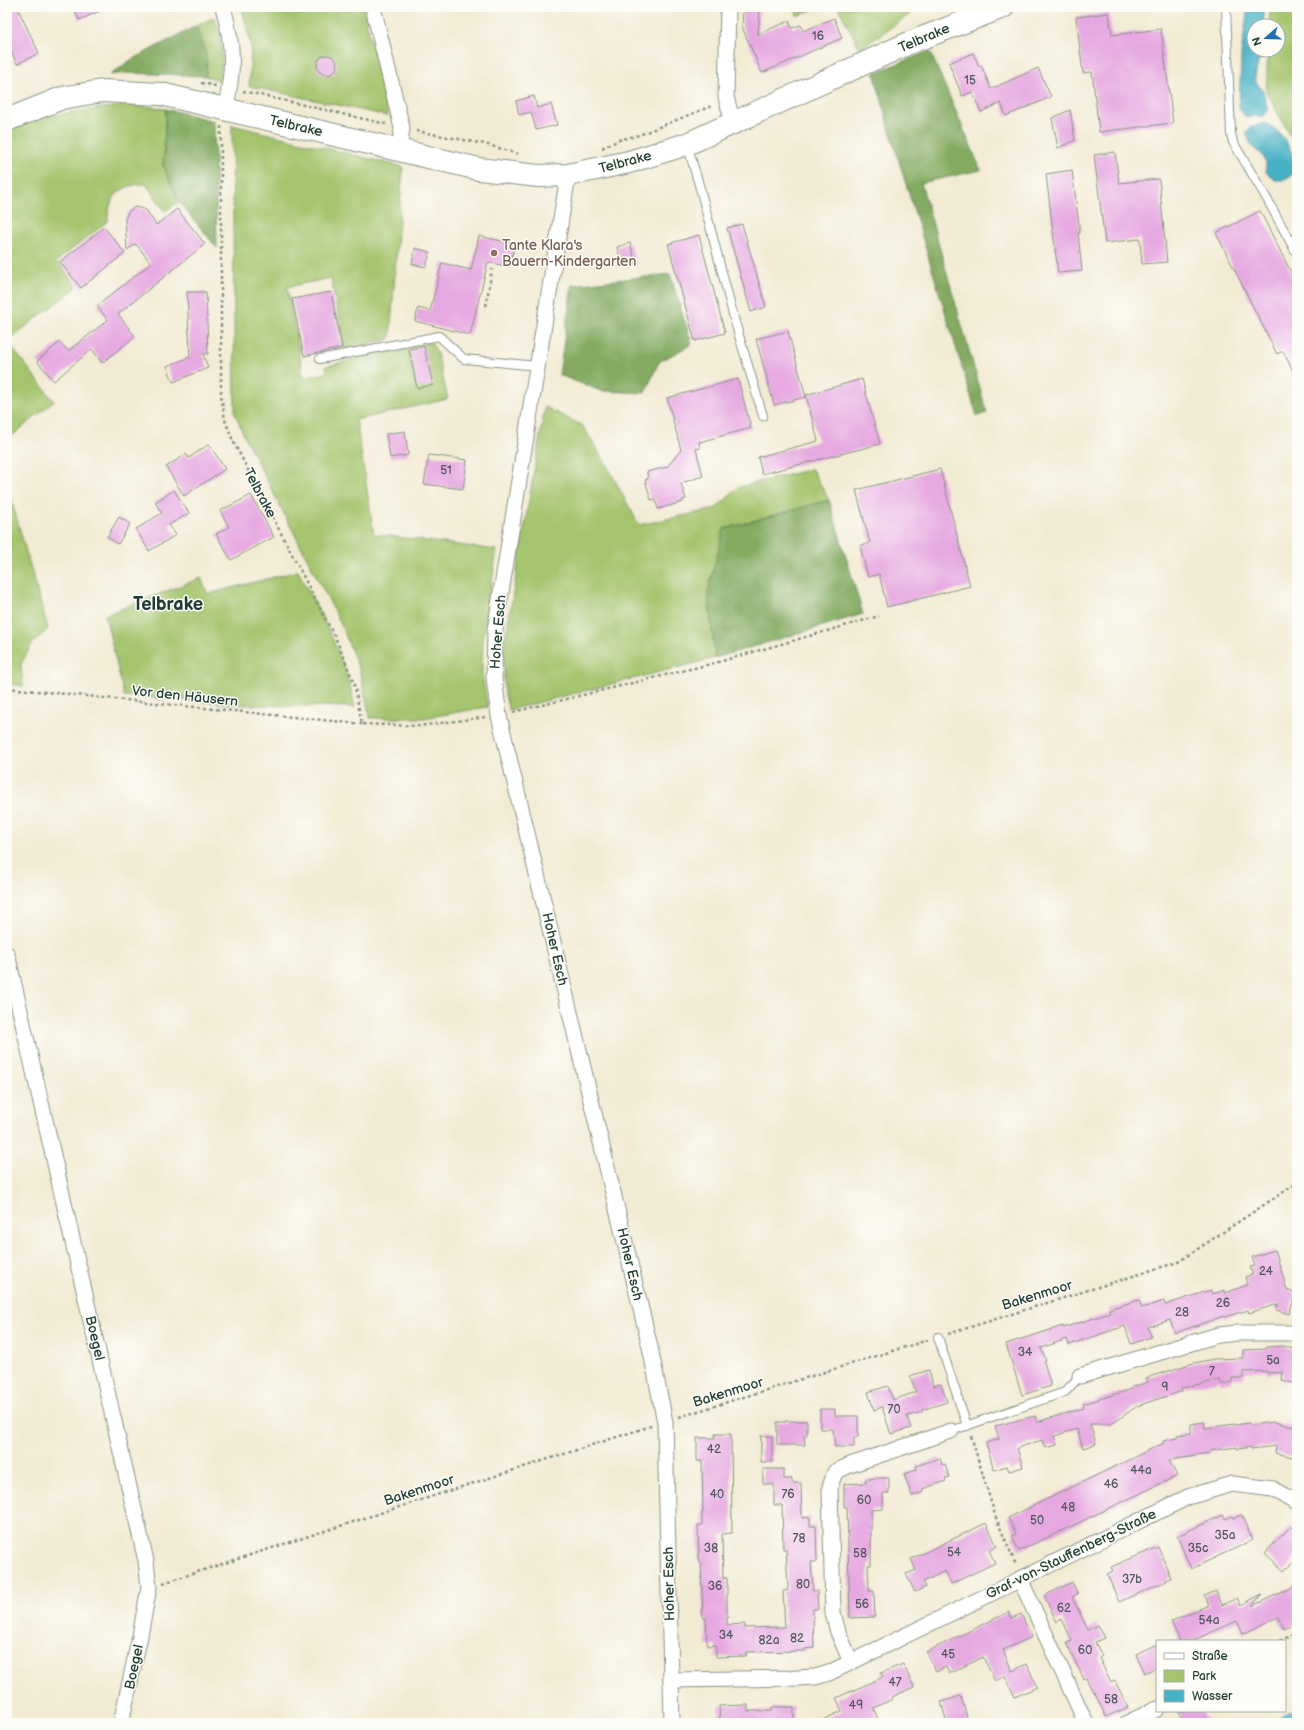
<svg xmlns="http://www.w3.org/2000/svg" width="1304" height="1730" font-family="'Balsamiq Sans',sans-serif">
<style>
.green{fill:#a4c46d;stroke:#628050}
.forest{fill:#83aa60;stroke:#51744a}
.water{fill:#47b1c5;stroke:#33777c}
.building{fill:#e6a8e1}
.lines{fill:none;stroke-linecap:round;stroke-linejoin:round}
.lane-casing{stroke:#889484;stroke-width:10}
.street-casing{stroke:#889484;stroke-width:17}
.secondary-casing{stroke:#889484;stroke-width:24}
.path{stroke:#889484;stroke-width:2.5;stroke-dasharray:3 3;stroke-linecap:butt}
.lane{stroke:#fff;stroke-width:8}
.street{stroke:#fff;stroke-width:15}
.secondary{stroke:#fff;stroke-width:22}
.education-dot{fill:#8d6e63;stroke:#fdfcf7;stroke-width:1.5}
.labels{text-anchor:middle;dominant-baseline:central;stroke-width:3;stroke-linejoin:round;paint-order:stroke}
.number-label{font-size:12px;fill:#51585f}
.street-label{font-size:14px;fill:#1f3d34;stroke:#fdfcf7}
.education-label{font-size:14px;fill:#785e54;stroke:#fdfcf7;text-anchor:start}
.district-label{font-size:18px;font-weight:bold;fill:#1f3d34;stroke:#fdfcf7}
</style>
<rect width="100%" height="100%" fill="#fdfcf7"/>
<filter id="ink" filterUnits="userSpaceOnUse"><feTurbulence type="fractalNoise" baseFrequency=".025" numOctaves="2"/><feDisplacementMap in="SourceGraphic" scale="8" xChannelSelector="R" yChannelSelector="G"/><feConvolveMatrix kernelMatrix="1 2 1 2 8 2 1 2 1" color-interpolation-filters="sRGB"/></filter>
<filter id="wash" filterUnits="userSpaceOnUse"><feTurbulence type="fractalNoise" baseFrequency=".012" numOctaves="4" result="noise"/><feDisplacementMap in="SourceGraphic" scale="16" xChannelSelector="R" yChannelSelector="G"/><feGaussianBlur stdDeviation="0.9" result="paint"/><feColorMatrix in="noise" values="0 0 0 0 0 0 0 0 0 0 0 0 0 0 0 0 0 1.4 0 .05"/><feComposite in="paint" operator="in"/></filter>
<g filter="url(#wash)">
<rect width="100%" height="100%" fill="#f2ebd4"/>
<!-- green -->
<g class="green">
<path d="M242,7h121l25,109 -139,-30 2,-39z"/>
<path d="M795,7h24l-22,9z"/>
<path d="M838,7h82l-60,42z"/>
<path d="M1270,7h27v141l-31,-57 2,-41h10v-24h-9z"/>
<path d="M214,17c9,22 10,41 5,64l-14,-5c5,-17 -2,-34 -9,-50z"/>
<path d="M135,105l31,4 -3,56 16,37 -14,9 -19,-27c-24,0 -38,11 -38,37l-51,40 20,26 -70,54v-209c40,-20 84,-23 128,-27z"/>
<path d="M232,125l171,42 -13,172 -45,10 -14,-71 -44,9 17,91 23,-5 -1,-7 105,-24 6,11 11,46 -92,21 18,114 123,16 -14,88 -1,37 6,32 -64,11h-54l-10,-46 -19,-48 -96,-186 -10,-25z"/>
<path d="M7,341l47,60 -47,39z"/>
<path d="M545,407l38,19 27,45 29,54 76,-16 24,-22 73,-18 17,31 -105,29 -16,62 7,67 -206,52 -5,-18v-46z"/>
<path d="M7,484l41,145 -16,15 -11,20 2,22 -16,-2z"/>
<path d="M298,571c23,44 48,87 57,136l-107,-2 -124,-9 -19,-81 96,-37 7,16z"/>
</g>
<!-- forest -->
<g class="forest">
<path d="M196,26c7,16 14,33 9,50l-78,-3 -17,2 19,-14z"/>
<path d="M930,51l51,119 -60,13 66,230 -10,3 -83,-271 -20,-72z"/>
<path d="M166,109l48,12 3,127 -38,-46 -16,-37z"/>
<path d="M670,274l22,70 -33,18 -14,31 -44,-2 -42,-16 13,-90z"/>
<path d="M829,500l34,114 -148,44 -7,-67 16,-62z"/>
</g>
<!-- water -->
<g class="water">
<path d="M1265,7l-2,19h-9v24h7l-6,27 1,5 7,9 5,20 -5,5h-9l-4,2 -5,-2 -6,-8 2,-53 6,-42 5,-5z"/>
<path d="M1265,123c19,9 34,32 26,53l-9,4h-7l-9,-8v-9l-4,-9c-10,-5 -13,-12 -16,-22l7,-6z"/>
<path d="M1297,1708v15h-30z"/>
</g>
<g id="blocks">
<!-- building -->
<g class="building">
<path d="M7,7h10l22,46 -22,11 -10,-21z"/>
<path d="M73,7h36l-30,13z"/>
<path d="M743,10h17l-2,24 31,-13 3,7 9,-3 2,6 31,-13 8,20 -80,35 -20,-46z"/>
<path d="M1109,13l3,22 49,-6 12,94 -74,9 -7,-60 -9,1 -7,-56z"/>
<path d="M973,53l6,13 2,-1 10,24 47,-21 13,29 -45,19 -5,-13 -20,9 -9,-20 -10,4 -13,-33z"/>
<circle cx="327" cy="65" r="10"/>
<path d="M534,96l3,12 14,-4 6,21 -21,5 -5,-18 -12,3 -3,-14z"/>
<path d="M1070,110l5,30 -17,8 -6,-30z"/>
<path d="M1115,152l4,31 40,-4 8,83 -25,2 -2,-25 -35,4 -11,-88z"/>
<path d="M1072,170l8,63h-2l4,38 -24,2 -12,-99z"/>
<path d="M135,207l9,2 3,2 9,14 21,-16 28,35 -87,70 17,22 -33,27 -10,-14 -38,32 -17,-20 23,-19 8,9 40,-31 -11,-14 54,-43 -15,-19 -9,6 -2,-31 3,-7z"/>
<path d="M1260,211l37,73v95l-14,-28 -6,3 -61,-121z"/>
<path d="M742,224l24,83 -15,5 -24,-84z"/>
<path d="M104,227l21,26 -44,35 -21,-26z"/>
<path d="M699,235l26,98 -30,8 -27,-97z"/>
<path d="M479,236l36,8 -6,23 -21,-5 -18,73 -55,-14 3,-13 12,3 12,-48 29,7z"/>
<path d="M630,243l6,21 -13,3 -6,-20z"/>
<path d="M415,248l15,4 -4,15 -14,-3z"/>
<path d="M187,292h19l2,62h-5l5,14 -35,14 -6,-16 23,-9z"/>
<path d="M331,292l11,56 -38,8 -12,-57z"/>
<path d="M788,331l18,66 -32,8 -18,-66z"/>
<path d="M424,346l9,39 -16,3 -8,-39z"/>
<path d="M738,379l13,49 -52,14 1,6 -4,1 7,27 -22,7 5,16 -3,1v2l-25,7 -3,-10 -4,1 -6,-20 3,-1 -1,-7 20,-5 14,-17 -14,-52z"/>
<path d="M862,379l18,65 -118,30 -4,-17 60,-16 -12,-46z"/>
<path d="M405,431l3,24 -18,3 -4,-24z"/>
<path d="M209,444l16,25 -41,27 -18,-29 20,-13 3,4z"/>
<path d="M429,455l38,5 -4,29 -39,-5z"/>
<path d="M940,469l30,117 -83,21 -8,-33 -11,3 -8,-31 10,-3 -14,-53z"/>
<path d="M174,490l15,23 -20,12 7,10 -27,16 -13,-22 26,-16 -7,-11z"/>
<path d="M251,495l23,42 -43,23 -15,-26 13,-7 -9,-16z"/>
<path d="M119,517l11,7 -12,20 -11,-7z"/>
<path d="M1275,1250l12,40 10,4v4l-3,1 -5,15 -13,-4 2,-6 -29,9 -1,-3 -23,7 -1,-1 -49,17 -5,-13 -22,7 3,10 -20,7 -6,-18 -56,19 -2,-6 -26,9 5,13 -2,1 7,24 -29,9 -16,-51 57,-18v2l47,-15 -1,-4 30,-9 3,8 22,-7 1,4 46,-15 1,4 13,-4v3l22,-8 -2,-8 8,-3 -3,-7 5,-1 -3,-9z"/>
<path d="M1283,1346l14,4v34l-15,-4 1,-8 -16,1v-2l-23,1v6h-12v4l-11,2 -1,-4 -39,8 1,3 -45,15 -22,16 -5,2h-20l6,20 -13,4 -6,-19 -23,7 3,9 -12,3 -3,-8 -25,8 6,19 -14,4 -2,-5 -13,4 -8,-27 13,-4 -4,-13 40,-10 2,6 47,-14 -1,-4 49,-15v-2l16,-5 -2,-4 44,-14 24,-5 29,-1v-8l23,-1v-2z"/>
<path d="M929,1370l4,16 8,-2 6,18 -25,8v2l-15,4 4,12 -20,6 -9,-27 -8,3 -6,-18 20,-6 5,14 23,-8 -6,-16z"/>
<path d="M820,1409h15v7h23v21h-4v10h-19l-2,-18h-13z"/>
<path d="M785,1421h22v14h-3l1,10h-28v-23h8z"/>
<path d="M1204,1422l1,6 30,-4v1l14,-2v2l25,-3 23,6v30l-22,-5 1,-7 -25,3v-2l-14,2v-2l-28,4 1,2 -15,2v1l-26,4 8,16 -158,75 -7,-15 4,-2 -8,-16 141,-68 15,-7 -1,-2 14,-3v-3l14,-2v-9z"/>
<path d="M715,1434h16l1,99 -10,1 1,44h4v47l18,-1v4l40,-1 -2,-36 5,-1 -2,-41h-3l-1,-44h-8v-21h-11v-15h21v10h8v4h9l1,35 8,-1v9h6l1,36h-6l2,29h4l1,18h-5l1,39 -9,1v2l-59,1v4l-30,1v-12l-9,1 -1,-28h-3l-2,-55h-2l-1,-38h4v-13h1l-1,-51h-5v-23h18z"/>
<rect x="761" y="1436" width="11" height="26"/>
<path d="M940,1458l2,7 3,-1 4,13 -4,1 1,3 -24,8 1,3 -11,4 -8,-22 13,-4 -1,-4z"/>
<path d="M875,1478h14v15h-6v16l-12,1v55h-3l1,26h5l1,26 -25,1 -3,-111h-3v-23l22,-1 -1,-3z"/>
<path d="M1223,1515l2,4 8,-3 1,2 7,-3 12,25 -62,29 -14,-33z"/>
<path d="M986,1523l11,23 -8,4 6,13 -44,21 -6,-13 -22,11 3,5 -11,5 -9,-18 10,-4 -5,-11z"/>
<path d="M1291,1526l6,6v25l-13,14 -19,-18z"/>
<path d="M1158,1547l13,31 -5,2 1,1 -48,21 -12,-28 6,-3 -2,-4z"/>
<path d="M1072,1582l6,12 -6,3 16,33 9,-5 7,13 -9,4 7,14 -3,2 12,25 4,-2 13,26 -22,10 -12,-26 -1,1 -7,-14 -2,1 -11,-22 -6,-14 5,-2 -10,-22 -5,3 -13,-26z"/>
<path d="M1297,1585v37l-13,7 -6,-12 -35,17 -6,-13 -45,20h-12l-9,-20 38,-16 -4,-9 11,-5 6,14 15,-7 4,7 21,-11 -10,12z"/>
<path d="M1009,1612l3,6 9,-4 11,23 -29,13 9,21 15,-7 10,23 -22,10 -10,-21 -10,5 -12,-24 -34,17 -3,-7 -10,5 -10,-20z"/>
<path d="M1157,1644v23l-12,6 -9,-19z"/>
<path d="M903,1664l11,23 -22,10 1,2 -20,9 7,15h-64l26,-12 -6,-13 47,-21 -2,-4z"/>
<path d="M961,1696l7,25 -7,2h-14l-6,-21z"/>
<path d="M748,1705v6h24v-4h22v16h-74l-1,-17z"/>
<path d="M1179,1711h23l6,12h-24z"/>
</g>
</g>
</g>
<g filter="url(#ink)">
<use href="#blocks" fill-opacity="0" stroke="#889484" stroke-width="1"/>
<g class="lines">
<defs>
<g id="lane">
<path d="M1226,7l5,127 2,8 34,57 30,55"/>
<path d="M687,144l13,44 35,134 28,94"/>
<path d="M320,359l119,-23 25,23 74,7"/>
<path d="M938,1337l29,89"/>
<path d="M951,1431l114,-39 15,-16"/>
</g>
<g id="street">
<path d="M223,7c11,39 11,64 2,103"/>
<path d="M373,7l29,121 -3,22"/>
<path d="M728,7l-2,90 7,26"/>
<path d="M568,175l-73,455 -1,48 5,38 151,631 15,75 7,301"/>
<path d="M7,954l139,607 3,26 -9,49 -19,87"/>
<path d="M1080,1376l138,-41 19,-2h60"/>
<path d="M1020,1579l66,144"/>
<path d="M851,1662l-13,-30 -5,-19 -3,-126 5,-15 15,-7 101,-34"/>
<path d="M671,1680l126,-2 18,-1 14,-4 359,-176 44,-13 41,5 24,13"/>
<path d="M1127,1723l30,-14"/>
</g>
<path id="secondary" d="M7,120l55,-22 40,-7 59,3 318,75 59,7 30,-1 61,-13 58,-18 222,-101 94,-36"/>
</defs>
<!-- lane casing -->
<use href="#lane" class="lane-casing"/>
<!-- street casing -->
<use href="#street" class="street-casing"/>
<!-- secondary casing -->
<use href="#secondary" class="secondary-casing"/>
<!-- path -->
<g class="path">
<path d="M201,83l15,3"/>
<path d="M243,91l143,33"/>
<path d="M221,126v269l4,25 8,21 103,198 18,44 8,41 57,2 67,-9"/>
<path d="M416,131l69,13 33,10"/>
<path d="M602,148l17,-8 20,-5 70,-28h4"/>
<path d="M486,306l6,-37"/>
<path d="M7,688l355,36"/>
<path d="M513,712l202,-49 164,-47"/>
<path d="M948,1334l230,-72 119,-79"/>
<path d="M679,1417l249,-77"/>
<path d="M971,1436l25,82 20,47"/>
<path d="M163,1583l488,-157"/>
<path d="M1279,1641l18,-9"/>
</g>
<!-- lane -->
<use href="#lane" class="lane"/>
<!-- street -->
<use href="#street" class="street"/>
<!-- secondary -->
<use href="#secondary" class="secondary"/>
</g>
</g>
<!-- markers -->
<circle class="education-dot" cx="494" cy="253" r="4"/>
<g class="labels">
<!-- number labels -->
<g class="number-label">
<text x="818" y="36">16</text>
<text x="970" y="80">15</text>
<text x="446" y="470">51</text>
<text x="1266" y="1271">24</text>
<text x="1223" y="1303">26</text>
<text x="1182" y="1312">28</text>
<text x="1025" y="1352">34</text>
<text x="1273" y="1360">5a</text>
<text x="1212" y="1371">7</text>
<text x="1165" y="1387">9</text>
<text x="894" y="1409">70</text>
<text x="714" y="1449">42</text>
<text x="1141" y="1470">44a</text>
<text x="1111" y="1484">46</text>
<text x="717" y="1494">40</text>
<text x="788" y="1494">76</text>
<text x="864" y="1500">60</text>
<text x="1068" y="1507">48</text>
<text x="1037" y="1520">50</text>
<text x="1225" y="1535">35a</text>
<text x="799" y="1538">78</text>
<text x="711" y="1548">38</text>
<text x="1198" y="1548">35c</text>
<text x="954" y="1552">54</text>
<text x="860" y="1553">58</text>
<text x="1132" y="1579">37b</text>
<text x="803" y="1584">80</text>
<text x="715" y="1586">36</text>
<text x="862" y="1604">56</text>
<text x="1064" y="1608">62</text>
<text x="1209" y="1620">54a</text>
<text x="726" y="1635">34</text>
<text x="797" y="1638">82</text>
<text x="769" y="1640">82a</text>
<text x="1085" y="1650">60</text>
<text x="948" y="1654">45</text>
<text x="895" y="1682">47</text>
<text x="1111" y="1699">58</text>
<text x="856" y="1705">49</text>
</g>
<!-- street labels -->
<g class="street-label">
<text transform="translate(924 38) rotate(-23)">Telbrake</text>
<text transform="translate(296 126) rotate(13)">Telbrake</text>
<text transform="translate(625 162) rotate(-15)">Telbrake</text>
<text transform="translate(260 493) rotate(62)">Telbrake</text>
<text transform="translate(498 632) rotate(-85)">Hoher Esch</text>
<text transform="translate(185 696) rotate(6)">Vor den Häusern</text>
<text transform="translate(555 949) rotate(77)">Hoher Esch</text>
<text transform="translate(630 1264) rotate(77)">Hoher Esch</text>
<text transform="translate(1037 1295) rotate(-17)">Bakenmoor</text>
<text transform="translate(95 1338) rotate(77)">Boegel</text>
<text transform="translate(728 1392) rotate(-17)">Bakenmoor</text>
<text transform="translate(419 1490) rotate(-18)">Bakenmoor</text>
<text transform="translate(1071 1554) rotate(-26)">Graf-von-Stauffenberg-Straße</text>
<text transform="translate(669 1584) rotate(-91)">Hoher Esch</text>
<text transform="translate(134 1667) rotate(-78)">Boegel</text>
</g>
<!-- education labels -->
<g class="education-label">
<text x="502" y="245">Tante Klara's<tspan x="502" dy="16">Bauern-Kindergarten</tspan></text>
</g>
<!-- district labels -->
<g class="district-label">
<text x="168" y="604">Telbrake</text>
</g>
</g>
<!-- margin -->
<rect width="1304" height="1730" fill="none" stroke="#fdfcf7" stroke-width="24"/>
<!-- legend -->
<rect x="1156" y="1640" width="130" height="72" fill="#fdfcf7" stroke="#a4b0a9"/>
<rect x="1164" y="1653" width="20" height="6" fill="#ffffff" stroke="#a4b0a9"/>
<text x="1192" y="1660" font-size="12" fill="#1f3d34">Straße</text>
<rect x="1164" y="1670" width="20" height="12" fill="#a4c46d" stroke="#a4b0a9"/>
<text x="1192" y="1680" font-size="12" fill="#1f3d34">Park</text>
<rect x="1164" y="1690" width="20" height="12" fill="#47b1c5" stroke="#a4b0a9"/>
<text x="1192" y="1700" font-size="12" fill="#1f3d34">Wasser</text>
<!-- north arrow -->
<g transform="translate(1266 38) rotate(250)"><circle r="19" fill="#fdfcf7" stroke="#a4b0a9"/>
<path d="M0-3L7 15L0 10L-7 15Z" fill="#1f6fb2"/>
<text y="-6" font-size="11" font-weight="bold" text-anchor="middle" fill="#1f3d34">N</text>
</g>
</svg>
